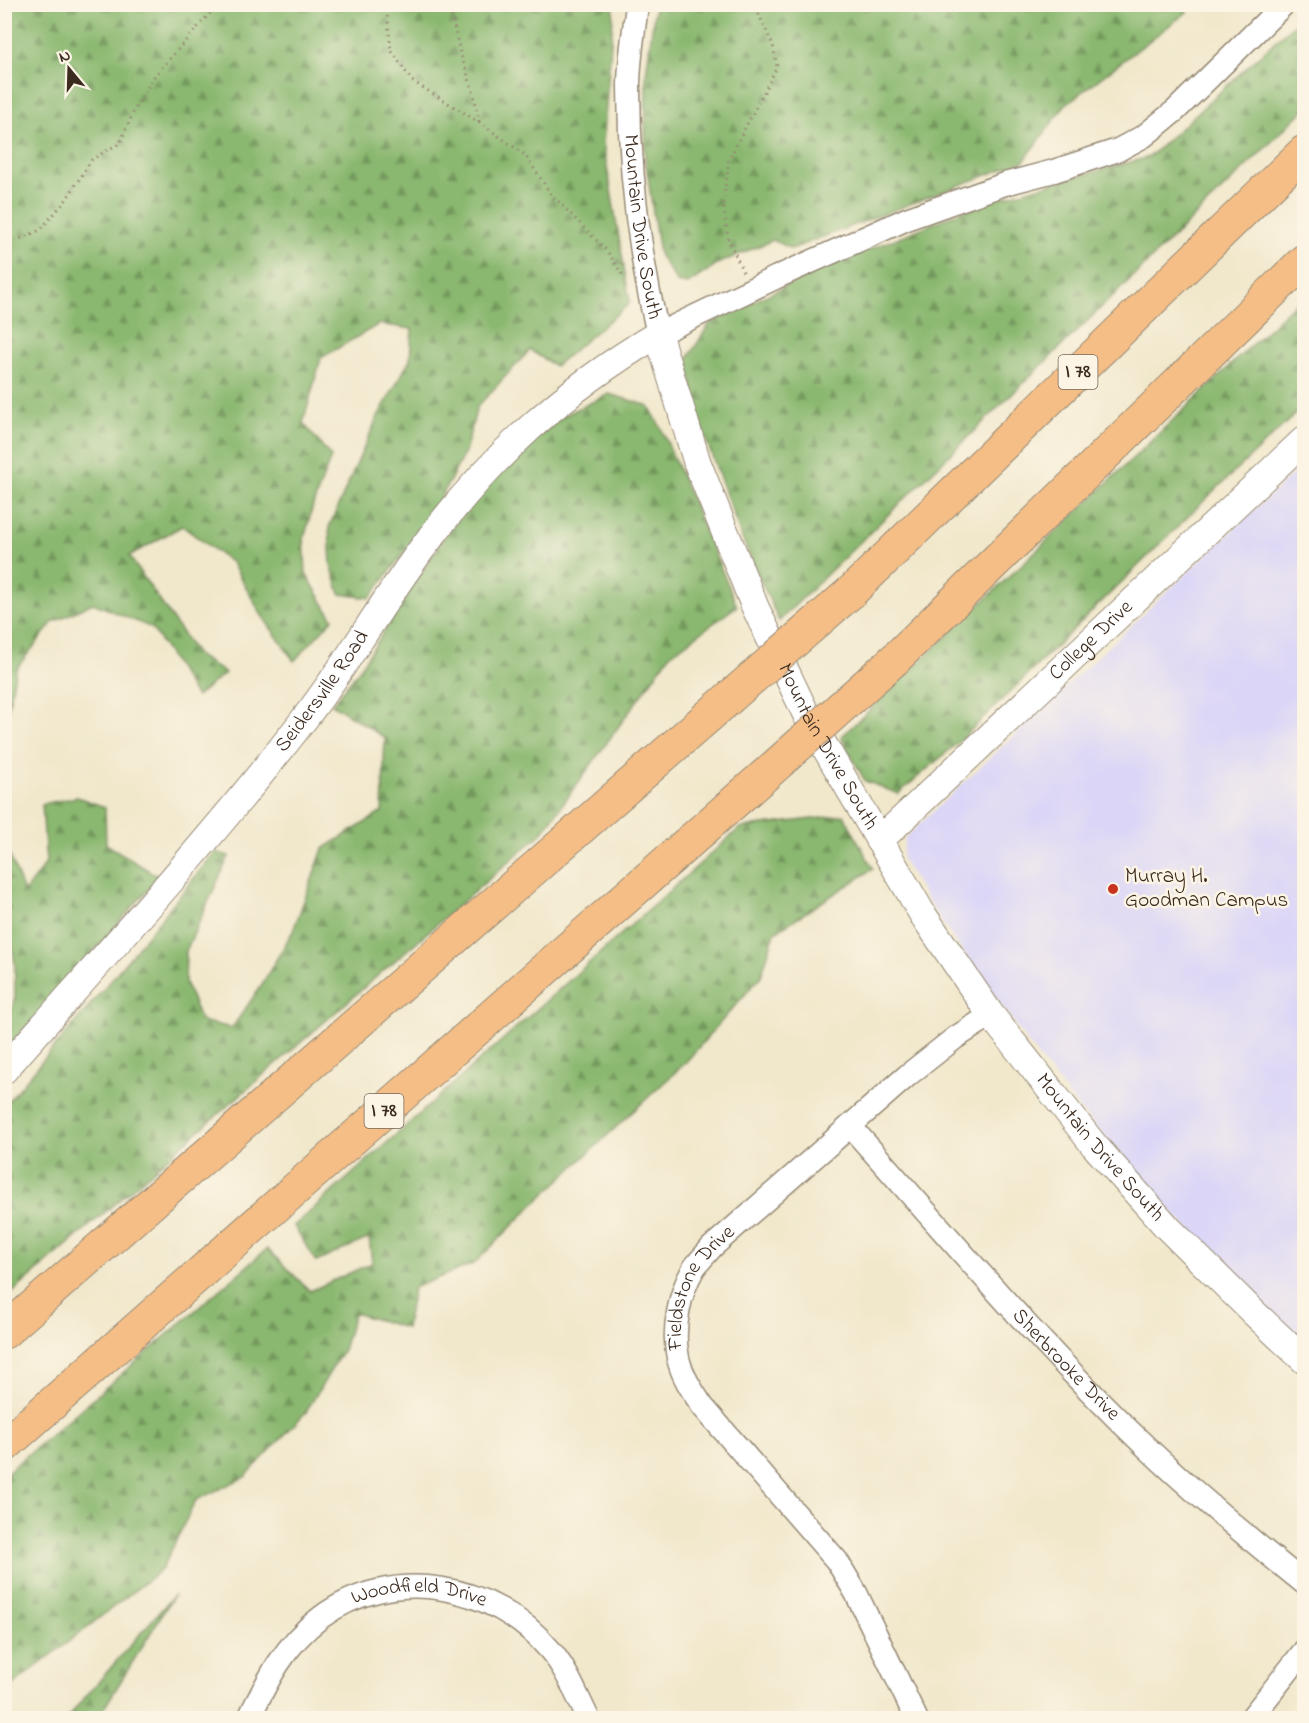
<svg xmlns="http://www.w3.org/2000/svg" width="1309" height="1723" font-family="'Indie Flower',sans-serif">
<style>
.built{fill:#dbd6f7}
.forest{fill:url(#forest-firs);stroke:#627147;stroke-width:1.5}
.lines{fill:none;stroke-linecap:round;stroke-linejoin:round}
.minor-casing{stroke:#968975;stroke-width:25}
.tertiary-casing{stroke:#968975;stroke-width:29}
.motorway-casing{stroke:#968975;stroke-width:35}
.path{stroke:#968975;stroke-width:3;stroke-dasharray:1.5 4.5;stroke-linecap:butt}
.minor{stroke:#fff;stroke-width:22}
.tertiary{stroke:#fff;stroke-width:27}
.motorway{stroke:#f5be86;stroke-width:33}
.motorway-bridge-casing{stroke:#968975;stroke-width:35;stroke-linecap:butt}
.motorway-bridge{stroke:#f5be86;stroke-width:33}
.poi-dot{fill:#c8321e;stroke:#fcf5e5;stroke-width:2}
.labels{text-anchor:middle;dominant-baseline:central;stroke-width:5;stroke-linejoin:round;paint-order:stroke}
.shield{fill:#fcf5e5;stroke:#75675a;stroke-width:1.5}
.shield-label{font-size:20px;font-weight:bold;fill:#3b2a1e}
.street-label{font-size:21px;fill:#3b2a1e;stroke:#fcf5e5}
.poi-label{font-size:21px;fill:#3b2a1e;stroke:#fcf5e5;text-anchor:start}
</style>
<defs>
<pattern id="forest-firs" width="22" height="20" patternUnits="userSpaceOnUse" patternTransform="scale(1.5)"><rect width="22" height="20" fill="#8ab870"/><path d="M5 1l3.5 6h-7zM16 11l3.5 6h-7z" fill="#72965b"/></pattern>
</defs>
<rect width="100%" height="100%" fill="#fcf5e5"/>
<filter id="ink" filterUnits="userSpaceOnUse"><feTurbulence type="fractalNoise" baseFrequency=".0167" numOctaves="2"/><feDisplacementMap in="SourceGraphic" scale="12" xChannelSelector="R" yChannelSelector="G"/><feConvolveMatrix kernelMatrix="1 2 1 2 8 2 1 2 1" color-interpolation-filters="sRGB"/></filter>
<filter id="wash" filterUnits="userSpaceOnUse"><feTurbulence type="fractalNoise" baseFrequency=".008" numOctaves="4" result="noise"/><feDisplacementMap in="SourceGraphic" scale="24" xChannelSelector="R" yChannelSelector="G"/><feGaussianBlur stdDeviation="1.35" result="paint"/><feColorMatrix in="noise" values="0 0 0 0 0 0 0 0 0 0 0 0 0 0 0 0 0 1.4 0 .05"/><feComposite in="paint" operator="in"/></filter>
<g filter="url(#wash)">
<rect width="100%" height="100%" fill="#f1e8cc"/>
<!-- built -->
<path class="built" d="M1304,463v880l-88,-83 -135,-149 -44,-56 -97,-135 -38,-61 3,-21z"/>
<!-- forest -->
<g class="forest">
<path d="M1183,4l4,8 -122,93 -41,56 -233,88 -18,-9 -54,23 -31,21 -11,-2 -18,-28 -14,-98 1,-81 9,-70z"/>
<path d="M5,5h609l-11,138 27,160 -75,63 -25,-16 -53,57 -12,45 -35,66 -60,80 -30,-4 -9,-29 -2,-38 48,-109 33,-58 2,-31 -33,-5 -58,34 -18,65 28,34 -18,48 -9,34 2,35 27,45 -39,42 -33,-47 -29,-51 -50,-37 -53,30 68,99 28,18 -29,24 -44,-69 -59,-25 -40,19 -37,47 -11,53z"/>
<path d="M1304,15v95l-525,511 -38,-85 -44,-122 -9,-56 22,-35 100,-49 177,-73 162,-44z"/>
<path d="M1304,295v111l-93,88 -250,246 -63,54 -33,-13 -24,-44z"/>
<path d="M609,394l40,12 12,22 76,178 -67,49 -128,178 -537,466v-194l107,-126 103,-127 14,4 -43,95 -1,31 16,39 31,7 29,-42 32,-55 30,-82 59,-37 3,-74 -53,-34 27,-34 88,-137 61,-71 55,-46z"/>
<path d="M77,797l28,10 1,37 53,33 -154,174v-26l10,-27v-34l-7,-40 -3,-6 -1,-77 20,51 22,-29 -4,-59z"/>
<path d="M844,815l29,54 -98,63 -14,44 -76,87 -148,138 -62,62 -62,25 -7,40 -52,-15 -11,37 -37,62 -61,65 -49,23 -34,69 -157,122v-217l262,-225 43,42 62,-28 -3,-25 -53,24 -22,-36 446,-398z"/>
<path d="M174,1595l-76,123h-31z"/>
</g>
</g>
<g filter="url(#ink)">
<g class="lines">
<defs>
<g id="minor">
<path id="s1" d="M637,4c-3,28 -8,56 -8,83 0,82 10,167 29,247l119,-57 132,-59 96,-34 49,-13 64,-21 26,-14 32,-26 108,-106"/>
<path id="s2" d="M850,1126c95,106 187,216 290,315 52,50 108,97 164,142"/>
<path id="s3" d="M249,1718c18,-37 36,-74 71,-100 72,-54 174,-35 230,32 17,20 27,46 38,68"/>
<path id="s4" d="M916,1718l-60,-125 -19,-32 -134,-154c-10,-15 -21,-31 -25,-49 -6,-28 1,-65 16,-90 5,-7 12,-14 18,-21l196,-172 47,-37 36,-23"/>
<path d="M1251,1718l53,-67"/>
</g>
<g id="tertiary">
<path id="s5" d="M879,841l425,-401"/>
<path id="s6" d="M4,1070c102,-116 207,-230 301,-352 43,-55 77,-116 119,-172 66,-89 138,-155 234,-212l39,128 58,145 53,111 115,197 68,100 103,130 74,83 85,84 51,48"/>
</g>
<g id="motorway">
<path d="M851,592l453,-440"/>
<path d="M894,660l410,-399"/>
<path d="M4,1332l724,-633"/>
<path d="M4,1446l760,-670"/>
</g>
</defs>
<!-- minor casing -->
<use href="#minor" class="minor-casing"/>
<!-- tertiary casing -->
<use href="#tertiary" class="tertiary-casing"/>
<!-- motorway casing -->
<use href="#motorway" class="motorway-casing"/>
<!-- path -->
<g class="path">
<path d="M386,4l5,46 21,31 67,41 46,33 26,39 56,57 17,26"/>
<path d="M449,4l11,48 14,42 5,28"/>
<path d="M4,246l36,-16 26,-30 26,-41 28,-16 13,-30 20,-35 65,-74"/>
<path d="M743,272l-15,-34 -5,-34 6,-45 48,-92 -4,-22 -14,-30 1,-11"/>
</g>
<!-- minor -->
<use href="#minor" class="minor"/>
<!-- tertiary -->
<use href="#tertiary" class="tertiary"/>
<!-- motorway -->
<use href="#motorway" class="motorway"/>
<defs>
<g id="motorway-bridge">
<path d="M728,699l123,-107"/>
<path d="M764,776l130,-116"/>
</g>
</defs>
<!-- motorway-bridge casing -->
<use href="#motorway-bridge" class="motorway-bridge-casing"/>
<!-- motorway-bridge -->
<use href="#motorway-bridge" class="motorway-bridge"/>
</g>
</g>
<!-- markers -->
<circle class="poi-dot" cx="1113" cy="889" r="6"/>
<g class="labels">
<!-- shield labels -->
<g class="shield">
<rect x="1058.5" y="355" width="39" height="34" rx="4.5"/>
<rect x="364.5" y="1094" width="39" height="34" rx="4.5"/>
</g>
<g class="shield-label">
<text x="1078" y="372">I 78</text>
<text x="384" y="1111">I 78</text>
</g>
<!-- street labels -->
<g class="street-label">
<text stroke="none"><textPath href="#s1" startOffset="224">Mountain Drive South</textPath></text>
<text stroke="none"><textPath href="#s5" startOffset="292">College Drive</textPath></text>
<text stroke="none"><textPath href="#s6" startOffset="495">Seidersville Road</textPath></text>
<text stroke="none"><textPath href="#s6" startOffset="1438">Mountain Drive South</textPath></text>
<text stroke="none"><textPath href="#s6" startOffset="1924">Mountain Drive South</textPath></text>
<text stroke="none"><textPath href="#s4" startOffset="513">Fieldstone Drive</textPath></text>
<text stroke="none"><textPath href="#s2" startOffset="322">Sherbrooke Drive</textPath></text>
<text stroke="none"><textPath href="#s3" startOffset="230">Woodfield Drive</textPath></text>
</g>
<!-- poi labels -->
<g class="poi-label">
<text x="1125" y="877">Murray H.<tspan x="1125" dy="24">Goodman Campus</tspan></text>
</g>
</g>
<!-- margin -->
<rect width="1309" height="1723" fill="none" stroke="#fcf5e5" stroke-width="24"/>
<!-- north arrow -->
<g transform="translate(69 69) rotate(341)" stroke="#fcf5e5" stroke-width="4.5" paint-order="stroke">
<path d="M0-4.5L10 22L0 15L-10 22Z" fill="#3b2a1e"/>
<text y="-9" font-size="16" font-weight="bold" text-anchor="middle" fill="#3b2a1e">N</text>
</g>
</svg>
